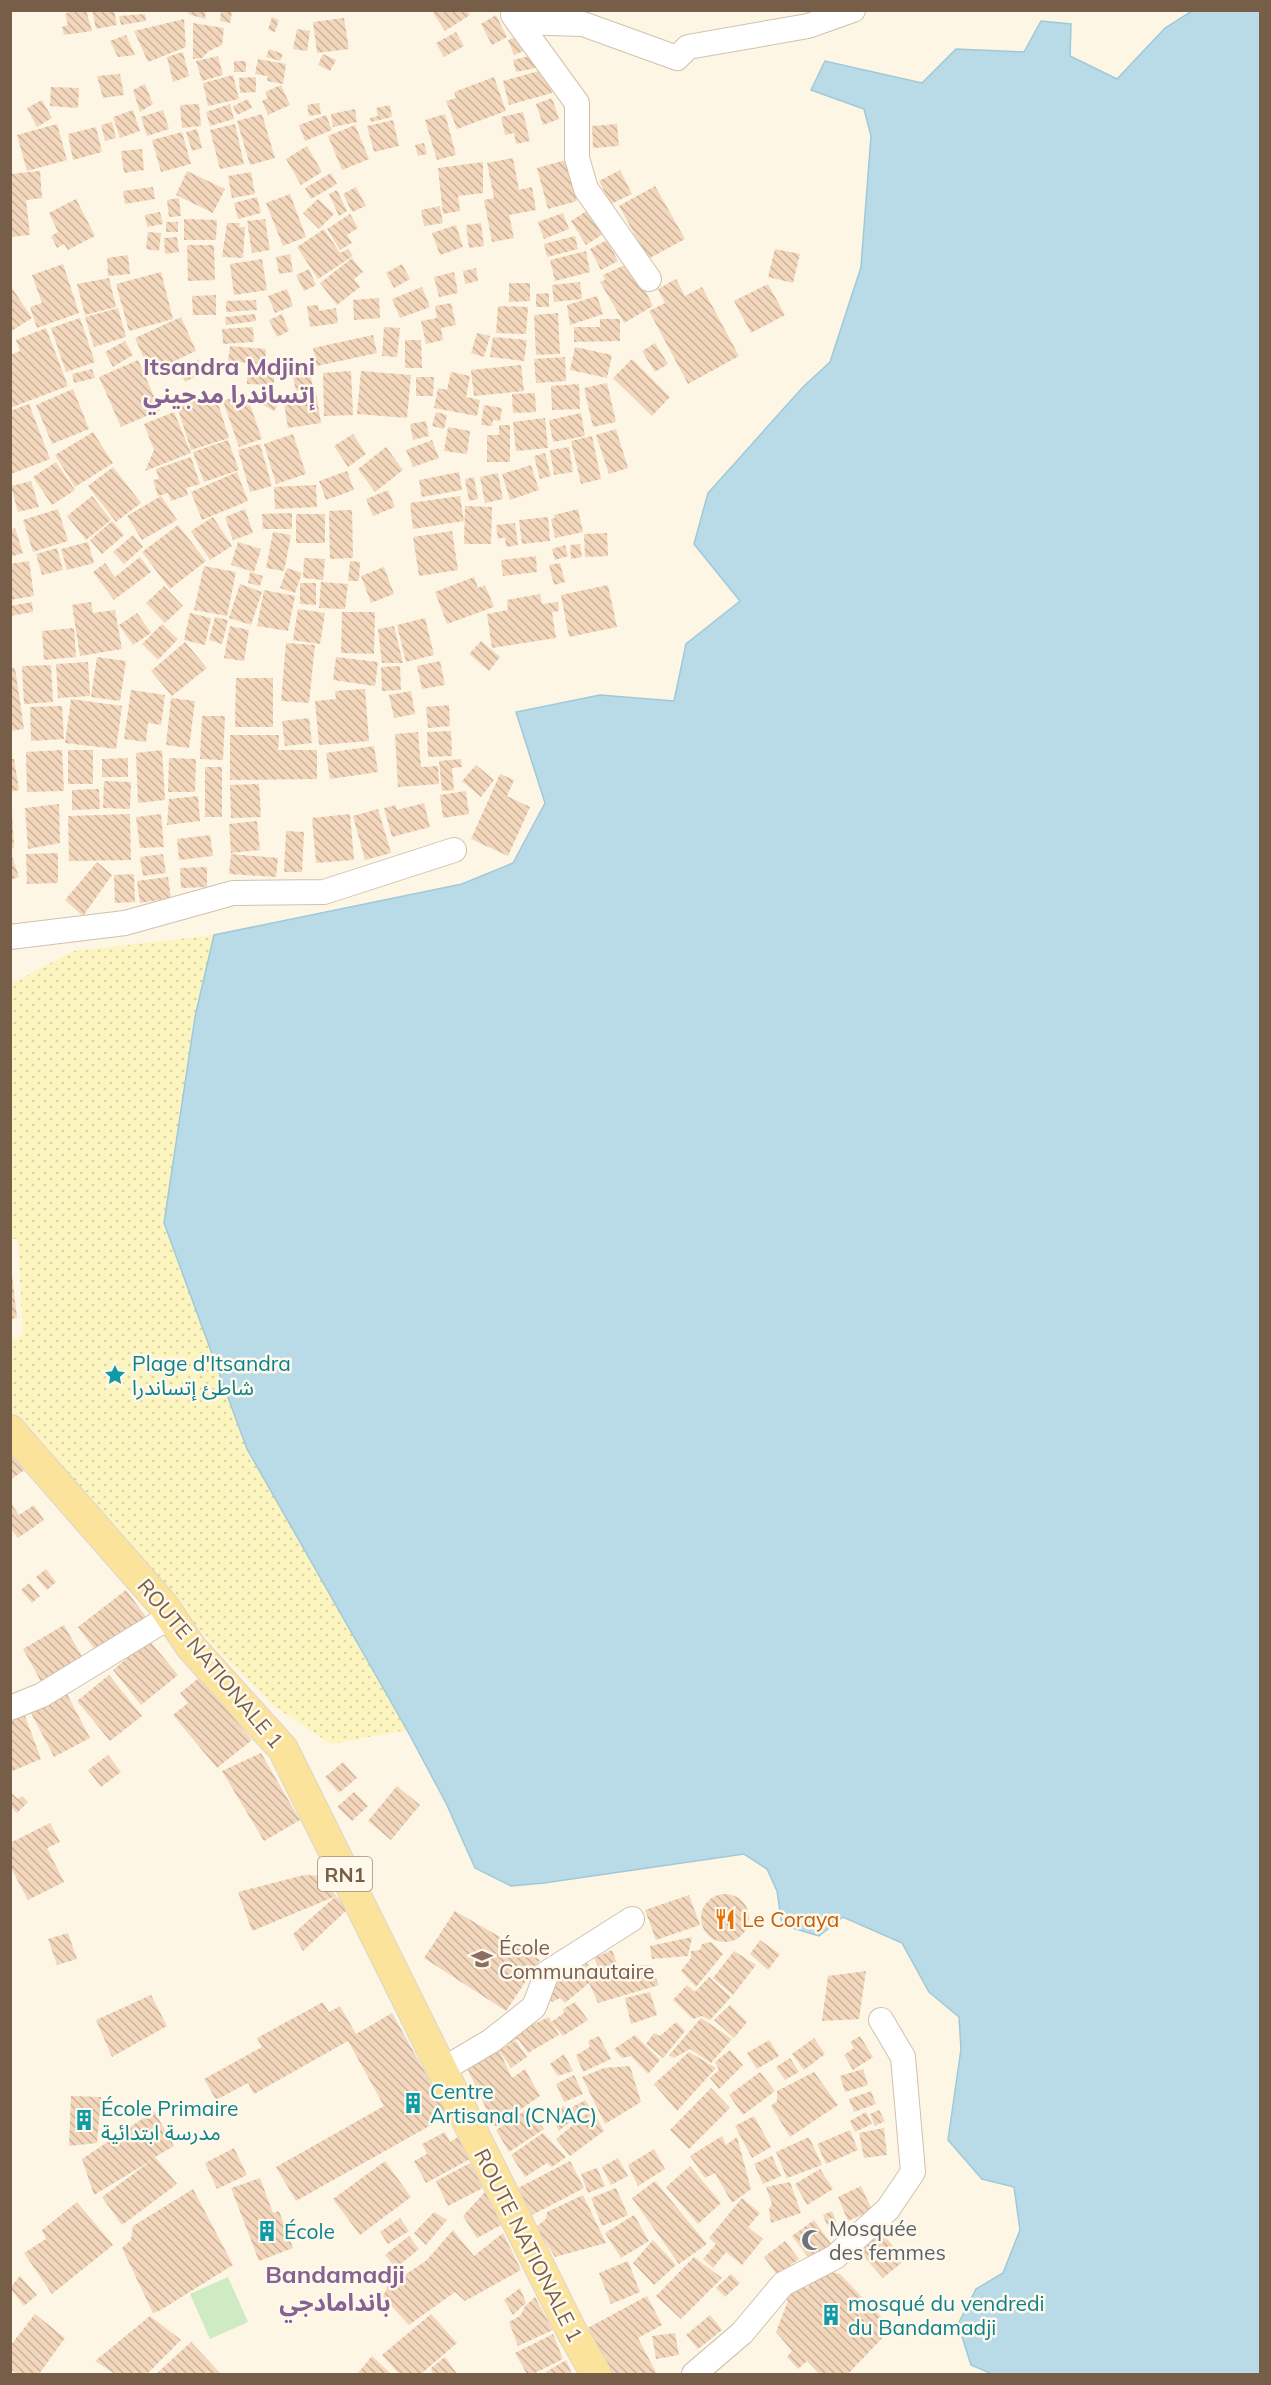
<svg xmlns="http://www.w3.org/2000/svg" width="1271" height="2385" font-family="Mulish,'Noto Sans Arabic',sans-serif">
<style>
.sand{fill:url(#sand-dots)}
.pitch{fill:#cfebc3}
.water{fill:#b9dbe7;stroke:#9fc9d9;stroke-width:1.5}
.building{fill:url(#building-back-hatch)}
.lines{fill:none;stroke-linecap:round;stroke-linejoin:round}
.minor-casing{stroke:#d0c1ad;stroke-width:26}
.major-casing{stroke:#dbd5d0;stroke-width:32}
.minor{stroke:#fff;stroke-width:24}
.major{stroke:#fce39c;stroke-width:30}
.labels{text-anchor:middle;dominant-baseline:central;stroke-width:5;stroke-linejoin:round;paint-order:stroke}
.shield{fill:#fff9eb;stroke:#9f8c7a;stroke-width:1.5}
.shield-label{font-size:20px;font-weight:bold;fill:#765e49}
.culture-label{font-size:21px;fill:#0d838f;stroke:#fff9eb;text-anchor:start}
.street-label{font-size:21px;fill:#765e49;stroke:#fff9eb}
.food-label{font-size:21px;fill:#c56008;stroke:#fff9eb;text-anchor:start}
.education-label{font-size:21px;fill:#785e54;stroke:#fff9eb;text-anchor:start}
.worship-label{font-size:21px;fill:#5b616d;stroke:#fff9eb;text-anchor:start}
.quarter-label{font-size:24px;font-weight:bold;fill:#876193;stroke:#fff9eb}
</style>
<defs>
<pattern id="sand-dots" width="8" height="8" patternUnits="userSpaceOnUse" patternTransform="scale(1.5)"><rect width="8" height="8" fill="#fdf5bf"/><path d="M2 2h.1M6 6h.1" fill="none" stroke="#dcd4a6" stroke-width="1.8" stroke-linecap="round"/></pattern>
<pattern id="building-back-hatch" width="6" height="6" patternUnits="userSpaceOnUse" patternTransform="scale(1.5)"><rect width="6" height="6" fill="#f3d7bc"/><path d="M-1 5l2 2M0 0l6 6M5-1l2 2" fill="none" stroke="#c9b29b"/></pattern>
</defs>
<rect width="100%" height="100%" fill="#fdf6e5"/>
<!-- sand -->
<path class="sand" d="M214,935l-19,82 52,432 160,281 -76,14 -57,-38 -55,-55 -192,-212 -16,-28v-72l12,-3 -5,-97h-8l1,-255 63,-33z"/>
<!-- pitch -->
<path class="pitch" d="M228,2277l20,45 -38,17 -20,-45z"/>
<!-- water -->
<path class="water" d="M1192,11h68v2363h-268l-21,-9 -13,-41 18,-35 27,-16 17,-43 -6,-43 -32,-8 -34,-39 13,-91 -2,-32 -30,-25 -27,-49 -59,-26 -24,19 -37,-11 -5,-34 -10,-22 -23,-15 -200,29 -33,3 -36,-18 -29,-65 -39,-73 -160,-281 -83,-226 31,-206 19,-82 248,-51 51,-21 32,-60 -29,-91 84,-17 74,6 12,-57 54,-43 -46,-57 14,-51 95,-106 27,-25 31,-95 10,-131 -7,-27 -53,-19 14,-29 97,22 34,-34 68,3 17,-31 30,3 -1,32 47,23 48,-51z"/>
<!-- building -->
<g class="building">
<path d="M74,10h12l6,21 -28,4 -2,-8 6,-2 -3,-11z"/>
<path d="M92,10h22l3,15 -21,4z"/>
<path d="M189,10h17l-1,9 -17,-5z"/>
<path d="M221,10l11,2 -2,11 -10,-2z"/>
<path d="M438,10h29l3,5 -25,16 -12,-18z"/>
<path d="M145,14l1,7 -25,4 -2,-9z"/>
<path d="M496,15l11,22 -15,8 -11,-21z"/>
<path d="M272,17l7,3 -4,12 -7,-2z"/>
<path d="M344,18l5,31 -32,4 -4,-31z"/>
<path d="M184,19l2,28 -38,15 -14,-31z"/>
<path d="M193,23l31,5 -2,17 -13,6 -7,7 -9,1z"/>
<path d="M297,29l13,2 -3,20 -14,-2z"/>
<path d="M456,32l8,14 -20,11 -8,-14z"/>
<path d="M522,34l6,15 -14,6 -6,-15z"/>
<path d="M126,35l9,20 -17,2 -8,-16z"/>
<path d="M269,49l14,5 -3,7 -14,-4z"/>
<path d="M183,52l6,24 -16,6 -6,-25z"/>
<path d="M323,54l13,6 -6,11 -12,-6z"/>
<path d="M538,54l3,13 -25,5 -3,-12z"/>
<path d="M218,56l5,19 -21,6 -6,-20z"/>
<path d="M258,59l28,5 -3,20 -16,-3 1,-5 -13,-2z"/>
<rect x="234" y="61" width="12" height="11"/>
<path d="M546,69l6,24 -43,12 -6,-24z"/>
<path d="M120,74l4,21 -21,3 -6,-22z"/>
<path d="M233,75l6,24 -31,7 -5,-23z"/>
<path d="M256,77v15l-16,1 -1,-15z"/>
<path d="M494,77l12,34 -49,18 -11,-28 10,-3 -2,-6z"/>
<path d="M145,84l8,20 -13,8 -7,-22z"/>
<path d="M281,85l9,20 -22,10 -6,-14 6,-3 -3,-6z"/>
<path d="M51,87l28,1 -1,20 -28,-2z"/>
<path d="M552,98l7,21 -16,6 -7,-21z"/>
<path d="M248,99l4,9 -15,7 -4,-9z"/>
<path d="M42,100l10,18 -15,9 -10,-19z"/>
<path d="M319,103l2,11 -12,2 -2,-11z"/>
<path d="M199,104l2,22 -19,2 -2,-23z"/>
<path d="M230,104l4,15 -24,7 -4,-14z"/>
<path d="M390,105l2,12 -21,5 -1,-4 8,-2 -2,-8z"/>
<path d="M355,109l2,13 -24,5 -2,-13z"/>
<path d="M133,110l7,21 -20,7 -7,-21z"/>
<path d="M163,110l6,19 -22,7 -6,-19z"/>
<path d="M523,112l7,29 -14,3 -2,-11 -9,2 -4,-18z"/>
<path d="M262,114l13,44 -25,7 -13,-44z"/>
<path d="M445,114l11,41 -19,5 -12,-40z"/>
<path d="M326,115l6,15 -27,11 -6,-16z"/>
<path d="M393,120l6,26 -25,6 -7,-26z"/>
<path d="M112,122l4,16 -11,3 -4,-16z"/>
<path d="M57,124l10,36 -40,11 -10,-36z"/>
<path d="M235,124l9,40 -24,5 -10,-39z"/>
<path d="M617,124l2,22 -26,2 -1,-22z"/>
<path d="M355,125l14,34 -27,11 -14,-34z"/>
<path d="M96,127l6,25 -29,8 -5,-26z"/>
<path d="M197,129l5,19 -10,3 -6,-19z"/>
<path d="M182,132l9,32 -30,8 -9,-32z"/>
<path d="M424,143l3,11 -9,2 -3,-11z"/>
<path d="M307,146l15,26 -21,13 -15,-26z"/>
<path d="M142,149l2,21 -20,3 -3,-22z"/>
<path d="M513,158l6,32 13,-3 4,23 -27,5 5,23 -22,4 -8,-42 10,-2 -7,-35z"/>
<path d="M566,160l11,41 -29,8 -11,-41z"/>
<path d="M483,162v31l-25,3 2,15 -17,3 -5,-46z"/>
<path d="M620,170l12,24 -21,10 -12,-23z"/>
<path d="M40,171l2,27 -16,2 4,35 -20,2v-63z"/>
<path d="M187,171l38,18 -12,24 -37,-18z"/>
<path d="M251,172l4,22 -23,4 -4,-22z"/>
<path d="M331,173l6,11 -26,15 -6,-11z"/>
<path d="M655,186l30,53 -37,20 -29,-53z"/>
<path d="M153,187l2,12 -30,5 -2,-13z"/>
<path d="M356,187l10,19 -14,6 -9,-18z"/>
<path d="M337,190l10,21 -8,5 -10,-22z"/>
<path d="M290,194l16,43 -23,9 -17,-43z"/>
<path d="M257,197l4,16 -23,6 -4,-16z"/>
<path d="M179,198l2,18 -12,1 -2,-17z"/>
<path d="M76,199l19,37 -27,14 -4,-6 -7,4 -6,-12 7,-4 -9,-19z"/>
<path d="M318,199l16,15 -15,15 -16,-16z"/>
<path d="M440,206l3,17 -19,3 -3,-16z"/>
<path d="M588,210l15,24 -17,11 -15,-24z"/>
<path d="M160,212l3,12 -16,3 -2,-12z"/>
<path d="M563,213l6,16 -25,10 -6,-17z"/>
<path d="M350,214l8,14 -11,7 5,8 -12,7 -13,-21z"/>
<path d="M184,219l33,1 -1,20h-32z"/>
<path d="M265,219l5,31 -18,3 -5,-32z"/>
<rect x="166" y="222" width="12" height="10"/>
<path d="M227,223h13l-1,4h6l-2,31 -21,-1z"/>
<path d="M481,223l3,23 -15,2 -3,-23z"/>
<path d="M456,225l7,22 -23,8 -8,-22z"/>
<path d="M324,229l16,24 8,-4 5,7 -35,23 -21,-32z"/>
<path d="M148,232l13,1 -2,18 -13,-2z"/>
<path d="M575,236l3,13 -31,8 -3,-13z"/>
<path d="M177,237l2,15 -14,2 -1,-16z"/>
<path d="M607,240l11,21 -17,9 -11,-21z"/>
<path d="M187,245h27l1,35 -27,1z"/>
<path d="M775,249l25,5 -7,29 -25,-6z"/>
<path d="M586,251l4,21 -35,9 -5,-21z"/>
<path d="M290,254l3,18 -14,2 -3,-17z"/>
<path d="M128,255l2,19 -22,2 -1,-18z"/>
<path d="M352,258l11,14 -9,7 6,8 -23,18 -17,-22z"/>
<path d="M262,259l5,31 -33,5 -4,-31z"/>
<path d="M631,262l22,44 -29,17 -24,-41 5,-2 -2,-5z"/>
<path d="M63,264l16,49 -42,15 -7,-21 12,-4 -10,-28z"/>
<path d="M402,264l8,15 -16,9 -8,-15z"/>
<path d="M476,268l2,13 -13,3 -2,-13z"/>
<path d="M309,269l7,16 -12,6 -8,-16z"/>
<path d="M161,272l12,47 -44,12 -13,-47z"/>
<path d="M454,272l4,21 -19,4 -5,-20z"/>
<path d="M109,278l7,29 -31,8 -8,-31z"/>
<path d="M676,279l9,17 17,-9 37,69 -51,28 -39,-73 16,-8 -7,-14z"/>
<path d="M580,282l2,17 -28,3 -2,-17z"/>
<path d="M509,283h21v18l-21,1z"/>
<path d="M768,284l17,31 -34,18 -17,-32z"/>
<path d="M10,285l22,33 -22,14z"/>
<path d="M422,287l8,20 -30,11 -8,-19z"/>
<path d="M287,289l6,17 -18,7 -7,-17z"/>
<path d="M549,293v14h-13v-13z"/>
<path d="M216,295v20h-23l-1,-19z"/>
<path d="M597,296l6,18 -33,11 -3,-20z"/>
<path d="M379,298l1,20 -26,2 -1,-20z"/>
<path d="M256,300l1,10 -31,2v-11z"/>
<path d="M451,303l5,22 -15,3 2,12 -17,4 -5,-23 16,-3 -2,-12z"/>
<path d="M318,305l1,6 17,-3 2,15 -28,4 -3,-21z"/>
<path d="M498,306l30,1 -2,27 -30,-1z"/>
<path d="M118,308l8,29 -32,10 -9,-30z"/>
<path d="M558,313l2,41 -24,1 -2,-40z"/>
<path d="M255,314l1,7 -30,4 -1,-8z"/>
<path d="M282,314l7,17 -12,6 -8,-17z"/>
<path d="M181,317l15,34 -46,21 -15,-34z"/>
<path d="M80,318l15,44 -29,10 -15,-44z"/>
<path d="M600,319h20v22l-46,1v-15h26z"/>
<path d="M253,327l1,15 -31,2 -1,-15z"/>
<path d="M384,327l16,1 -3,29 -15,-1z"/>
<path d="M46,328l22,58 -58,22v-53l10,-4 -4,-11z"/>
<path d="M477,333l13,3 -6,21 -13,-4z"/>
<path d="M373,335l4,18 -60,13 -4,-18z"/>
<path d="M493,337l34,3 -3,21 -34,-4z"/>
<path d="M405,340h16l1,28h-17z"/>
<path d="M125,341l8,14 -20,12 -8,-15z"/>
<path d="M655,343l13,21 -13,8 -13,-21z"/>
<path d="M230,346l36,3 -1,16 -37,-4z"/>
<path d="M575,347l37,8 -5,23 -37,-8z"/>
<path d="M565,357l1,24 -30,2 -2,-24z"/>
<path d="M632,359l38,38 -18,19 -39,-38z"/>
<path d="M138,360l22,50 -39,17 -22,-50z"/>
<path d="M198,360l6,12 -19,10 -6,-12z"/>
<path d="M308,363l5,24 -17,4 -5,-24z"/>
<path d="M521,365l3,26 -50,5 -3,-26z"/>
<path d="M92,369l3,9 -21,5 -2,-9z"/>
<path d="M351,371l2,44 -29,1 -1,-43z"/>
<path d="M361,371l50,4 -4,43 -50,-4z"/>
<path d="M247,372l27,1v12l-27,-1z"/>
<path d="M451,372l19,4 -4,21 14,3 -3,16 -43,-8 4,-20 9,2z"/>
<path d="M416,377h18l-1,19h-17z"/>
<path d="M607,383l9,39 -23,5 -9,-39z"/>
<path d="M579,384l1,25 -28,1 -1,-24z"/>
<path d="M73,389l16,40 -37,15 -16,-39z"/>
<path d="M266,392l15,8 -7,11 -14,-8z"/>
<path d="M316,392l5,31 -33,5 -5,-31z"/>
<path d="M246,393l16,46 -23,8 -16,-46z"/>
<path d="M535,393l1,19 -23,1 -1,-19z"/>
<path d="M215,394l14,44 -38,12 -14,-44z"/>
<path d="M29,404l21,55 -39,15 -1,-63z"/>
<path d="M484,405l18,3 -2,13 -7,-1 -1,6 -11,-1z"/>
<path d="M174,412l17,41 -46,18 9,-21 -10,-26z"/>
<path d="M436,412l11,3 -3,14 -12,-3z"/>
<path d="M581,413l4,23 -32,6 -4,-22z"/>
<path d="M545,418l3,30 -32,3 -3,-29z"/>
<path d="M426,421l3,15 -16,4 -3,-16z"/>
<path d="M499,425h11v37h-23v-27h12z"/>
<path d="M448,427l22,4 -3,23 -23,-3z"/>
<path d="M616,429l12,39 -19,6 -13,-39z"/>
<path d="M93,432l20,31 -38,24 -20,-32z"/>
<path d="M293,434l13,40 -30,10 -12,-40z"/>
<path d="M353,434l13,20 -18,13 -14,-21z"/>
<path d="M592,436l9,43 -20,5 -10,-43z"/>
<path d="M228,440l11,30 -35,12 -11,-30z"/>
<path d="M432,440l7,18 -26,9 -7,-17z"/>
<path d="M260,444l12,42 -22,6 -12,-42z"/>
<path d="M386,447l17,23 -28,22 -17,-23z"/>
<path d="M569,447l4,25 -19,3 -4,-25z"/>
<path d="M545,453l6,23 -11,3 -6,-23z"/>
<path d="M191,457l9,27 -14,4 2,7 -17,6 -3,-8 -10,3 -5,-16 6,-1 -3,-10z"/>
<path d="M56,462l19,28 -23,15 -19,-28z"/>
<path d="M531,465l8,25 -29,10 -8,-26z"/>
<path d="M113,467l28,36 -25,19 -28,-36z"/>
<path d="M347,471l7,19 -28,10 -7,-19z"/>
<path d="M237,472l11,29 -46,19 -11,-28z"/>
<path d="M459,472l3,18 -40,7 -3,-17z"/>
<path d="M498,473l5,26 -18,4 -5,-26z"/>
<path d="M474,477l4,22 -9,2 -4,-22z"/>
<path d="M31,481l8,26 -21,5 -7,-26z"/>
<path d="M316,485l1,22 -42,2 -1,-22z"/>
<path d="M388,490l7,17 -22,9 -7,-17z"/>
<path d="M92,496l19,24 -25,20 -19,-24z"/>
<path d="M161,496l16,24 -35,20 -15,-24z"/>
<path d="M460,496l4,25 -51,8 -3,-26z"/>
<path d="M465,506l27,1 -1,37h-27z"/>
<path d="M58,509l10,32 -35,11 -10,-32z"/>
<path d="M245,509l8,24 -20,7 -8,-23z"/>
<path d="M578,509l5,23 -28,6 -4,-19 4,-1 -1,-3z"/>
<path d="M352,510l1,48 -23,1 -1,-48z"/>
<path d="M292,513v16h-29l-1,-15z"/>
<rect x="296" y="514" width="29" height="29"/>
<path d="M213,517l19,29 -22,14 -19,-29z"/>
<path d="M548,517l2,24 -28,3 -3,-24z"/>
<path d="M112,521l12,14 -22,19 -12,-14z"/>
<path d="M515,523l3,22 -12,2 -1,-10 -7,2 -2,-14z"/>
<path d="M178,525l28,36 -36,28 -28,-37z"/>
<path d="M15,528l8,25 -13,4v-27z"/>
<path d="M452,531l6,39 -39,6 -6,-39z"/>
<path d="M273,532l18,3 -7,36 -18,-3z"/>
<path d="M607,533l1,23 -23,1 -1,-23z"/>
<path d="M133,535l10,12 -19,17 -11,-12z"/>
<path d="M88,542l6,21 -27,7 -6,-21z"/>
<path d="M238,542l23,7 -7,23 -23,-7z"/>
<path d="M580,544l2,13 -11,2 -1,-14z"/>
<path d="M565,545l3,11 -13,4 -3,-11z"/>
<path d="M57,548l6,22 -21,5 -6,-21z"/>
<path d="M536,556l1,16 -34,4 -2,-16z"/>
<path d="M140,557l11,15 -37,28 -21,-28 12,-9 10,14z"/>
<path d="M304,558l21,1 -2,21 -20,-2z"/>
<path d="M29,561l5,35 -24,4v-36z"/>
<path d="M350,561l10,1 -1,19h-11z"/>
<path d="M560,563l5,19 -11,3 -5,-20z"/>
<path d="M204,566l32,6 -9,44 -33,-6z"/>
<path d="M384,567l10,27 -23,9 -10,-27z"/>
<path d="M287,568l15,5 -7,20 -15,-5z"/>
<path d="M250,572l13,4 -3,10 -12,-3z"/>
<path d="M474,577l4,11 7,-3 9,22 -47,17 -12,-32z"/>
<path d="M321,582l27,2 -3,25 -26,-1z"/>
<path d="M300,583h16v22l-16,-1z"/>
<path d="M240,584l22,8 -11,33 -22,-7z"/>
<path d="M608,585l9,42 -48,10 -8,-42z"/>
<path d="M164,586l19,20 -18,17 -19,-20z"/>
<path d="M264,590l31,6 -7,35 -31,-5z"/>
<path d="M540,594l2,10 16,-2 1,9 -7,1 4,26 -64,10 -5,-34 21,-4 -1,-10z"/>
<path d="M32,602l1,10 -23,4v-10z"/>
<path d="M91,602l2,11 22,-3 7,39 -42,7 -8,-51z"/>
<path d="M298,609l27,4 -5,31 -27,-4z"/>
<path d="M342,612h33l-1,42 -33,-1z"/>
<path d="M137,613l14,20 -18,12 -14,-20z"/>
<path d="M190,613l21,5 -6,27 -21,-5z"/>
<path d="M215,617l13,3 -6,24 -13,-4z"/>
<path d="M425,618l9,37 -28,7 -9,-37z"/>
<path d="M162,624l16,15 -20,21 -16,-16z"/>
<path d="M230,626l19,4 -5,31 -20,-3z"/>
<path d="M394,626l9,37h-21l-4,-34z"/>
<path d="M74,628l2,29 -32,3 -2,-29z"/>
<path d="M481,641l19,16 -11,14 -20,-17z"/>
<path d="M185,642l22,26 -35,28 -21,-25z"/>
<path d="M286,643l29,2 -6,58 -28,-2z"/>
<path d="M97,657l29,4 -6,40 -29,-4z"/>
<path d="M336,657l42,5 -3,24 -42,-6z"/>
<path d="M440,661l5,24 -23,4 -5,-23z"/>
<path d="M88,662l2,34 -32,2 -2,-34z"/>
<path d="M51,665l2,37 -29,2 -2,-38z"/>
<path d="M400,666l1,24 -19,1 -1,-24z"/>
<path d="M10,668h5l9,61 -14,2z"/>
<path d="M236,678h37v49h-38z"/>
<path d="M365,689l4,52 -50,4 -4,-44 21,-2 -1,-8z"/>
<path d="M131,690l34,5 -4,30 -13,-2 -2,19 -22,-3z"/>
<path d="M411,691l4,23 -21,4 -5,-23z"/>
<path d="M171,698l24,3 -6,47 -23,-3z"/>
<path d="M71,699l51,7 -6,43 -51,-6z"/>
<path d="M449,705l1,21 -22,2 -2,-21z"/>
<path d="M62,706l2,33 -33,2 -1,-34z"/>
<path d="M202,716h23l-2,44 -23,-1z"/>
<path d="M309,718l3,25 -27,3 -3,-25z"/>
<path d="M451,731l1,25 -24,1 -1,-25z"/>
<path d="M418,732l3,35 17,-1 1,18 -41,3 -3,-53z"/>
<path d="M230,735h49l-1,15h39v29l-87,1z"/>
<path d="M374,746l4,26 -48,7 -4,-26z"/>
<path d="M62,750l2,41 -37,1 -1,-40z"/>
<rect x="68" y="750" width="25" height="34"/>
<path d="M162,750l3,50 -27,3 -2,-50z"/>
<path d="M128,758v19h-26v-18z"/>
<path d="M169,758l27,1 -1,33h-27z"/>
<path d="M10,759h4l5,31 -9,2z"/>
<path d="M461,759l1,8 -10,1 2,22 -12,1 -3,-30z"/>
<path d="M476,765l18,15 -13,17 -19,-16z"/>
<rect x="205" y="767" width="17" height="50"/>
<path d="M500,774l14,6 -7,16 23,11 -22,49 -37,-17z"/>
<path d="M104,781l27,1 -1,27 -27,-1z"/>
<path d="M259,784l2,33 -30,1 -1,-33z"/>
<path d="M99,789l1,20 -28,1v-20z"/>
<path d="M466,791l3,23 -26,4 -3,-23z"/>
<path d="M198,796l2,25 -33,4 2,-26z"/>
<path d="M424,803l6,24 -38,10 -8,-29 12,-3 1,5z"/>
<path d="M59,804l1,39 -32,6 -3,-41z"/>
<path d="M378,809l13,44 -26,7 -12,-44z"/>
<path d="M10,811h2l2,37 -4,1z"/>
<path d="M130,814l1,46 -62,1 -1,-45z"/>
<path d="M161,814l3,33 -24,1 -4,-31z"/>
<path d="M350,814l4,46 -38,3 -4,-45z"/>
<path d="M257,821l3,29 -29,3 -2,-29z"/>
<path d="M286,831l18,1 -2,40h-18z"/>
<path d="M210,835l3,21 -34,4 -2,-21z"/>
<path d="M58,853v30l-31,1 -1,-30z"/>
<path d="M163,854l3,19 -23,3 -3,-19z"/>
<path d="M231,854l47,4 -2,19 -47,-3z"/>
<path d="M12,856l7,21 -9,3v-23z"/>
<path d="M97,862l15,13 -29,41 -18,-16z"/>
<path d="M207,867v20l-26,1 -1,-20z"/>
<path d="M134,874l1,28 -20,1 -1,-28z"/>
<path d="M168,877l3,21 -31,5 -3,-22z"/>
<path d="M10,1257l7,61 -7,1z"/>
<path d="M10,1448l16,21 -16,11z"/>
<path d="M10,1502l9,13 15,-10 10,15 -26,18 -8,-10z"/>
<path d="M46,1569l10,13 -9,8 -11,-13z"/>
<path d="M29,1583l11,13 -8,7 -11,-13z"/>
<path d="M126,1590l21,28 -48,37 -21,-28z"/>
<path d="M64,1625l21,37 -41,25 -21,-38z"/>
<path d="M149,1640l29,35 -37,30 -28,-35z"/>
<path d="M109,1675l33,41 -32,25 -33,-40z"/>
<path d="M200,1677l52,63 -35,28 -44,-53 15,-12 -8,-10z"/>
<path d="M66,1692l24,46 -36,19 -24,-46z"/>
<path d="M22,1708l19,51 -31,13v-58z"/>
<path d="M261,1753l39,67 -36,21 -42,-70z"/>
<path d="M108,1755l13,17 -20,15 -13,-17z"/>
<path d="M343,1762l14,16 -18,15 -14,-16z"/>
<path d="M397,1786l23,19 -29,35 -23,-19z"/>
<path d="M10,1792l8,7 4,-3 6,6 -11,11 -7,-7z"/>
<path d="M354,1792l14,14 -16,15 -15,-14z"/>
<path d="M50,1823l10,19 -13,6 17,34 -36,18 -18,-34v-23z"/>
<path d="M304,1875l20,1 12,20 12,13 -45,42 -10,-17 43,-38 -84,35 -14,-39z"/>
<circle cx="725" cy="1918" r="24"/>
<path d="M689,1895l11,30 -44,15 -11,-30z"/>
<path d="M455,1911l85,49 -34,51 -82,-53z"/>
<path d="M68,1933l9,26 -20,6 -9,-26z"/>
<path d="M692,1937l-4,19 -36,3 -2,-13z"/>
<path d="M760,1940l20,14 -12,16 -18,-16z"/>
<path d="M711,1942l12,12 -27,33 -15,-16 10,-13v-7l9,-1 2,-6z"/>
<path d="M612,1950l6,16 32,-1 9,20 -61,18 -9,-20 -24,20 -5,-5 -8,4 -11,-12 40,-34 16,20 -8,7 13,-8 -8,-17z"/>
<path d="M734,1951l22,14 -23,30 -20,-17z"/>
<path d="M866,1971l-7,48 -37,2 6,-45z"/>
<path d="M709,1977l22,20 -21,23 -8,-4 -9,3 -20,-19 14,-15 8,7z"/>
<path d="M650,1992l7,23 -26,9 -6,-26z"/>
<path d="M151,1995l16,31 -55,31 -16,-37z"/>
<path d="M323,2002l6,10 11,-6 16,28 36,-21 57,102 -153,86 -20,-34 108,-61 -36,-65 -94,53 -6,-11 -32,17 -12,-21 58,-32 -5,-9z"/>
<path d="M575,2002l13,18 -25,16 -12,-14 8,13 -31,18 -10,-14 -10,6 -2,-9 22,-16 8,3 13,-6 2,5 13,-9 -1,-4z"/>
<path d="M730,2005l17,17 -13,16 -20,-18z"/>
<path d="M701,2018l31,21 -21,24 -21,-14 -16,9 -5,-3z"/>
<path d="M676,2022l9,9 -22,27 -17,-14 8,-11 6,3z"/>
<path d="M635,2035l25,25 -12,14 -17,-18 -9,2 -8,-9z"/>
<path d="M599,2036l12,23 -28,13 -7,-17 14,-8 -2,-6z"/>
<path d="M860,2036l13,21 -20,13 -9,-15 10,-7 -4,-6z"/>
<path d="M814,2038l11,16 -21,16 -12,-16z"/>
<path d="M769,2040l10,16 -22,13 -10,-16z"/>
<path d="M516,2041l11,16 -16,11 -12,-18z"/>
<path d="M499,2050l13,28 13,-9 15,27 -45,31 -28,-59z"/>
<path d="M730,2050l13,15 -24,24 -9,-11 9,-8 -4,-8z"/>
<path d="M689,2052l27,16 -39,43 -23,-27z"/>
<path d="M564,2054l9,17 -15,5 -8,-12z"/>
<path d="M790,2058l9,14 -14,8 -9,-13z"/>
<path d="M630,2066l11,36 -36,22 -23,-47 22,-9z"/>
<path d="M863,2069l5,16 -23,7 -5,-16z"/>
<path d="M760,2072l15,19 -32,24 -14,-20z"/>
<path d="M814,2072l24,33 -48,32 -19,-31 6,-5v-10z"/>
<path d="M574,2075l9,19 -19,8 -8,-18z"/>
<path d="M711,2088l19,20 -41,41 -19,-19z"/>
<path d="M871,2091l5,13 -22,8 -5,-13z"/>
<path d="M71,2096l30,1 -4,46 -28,3z"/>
<path d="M585,2100l4,6 -30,25 -7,-15 11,-10 6,3z"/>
<path d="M529,2108l15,21 -35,23 -13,-22z"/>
<path d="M592,2109l12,22 -34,25 -14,-17z"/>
<path d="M879,2110l6,11 -10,5 -5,-12z"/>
<path d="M154,2111l20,35 -19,11 22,27 -55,41 -20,-28 50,-37 -58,35 -12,-36z"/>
<path d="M866,2112l6,12 -17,8 -5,-11z"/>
<path d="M754,2116l17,31 -19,11 -17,-32z"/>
<path d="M884,2128l3,27 -23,3 -5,-25z"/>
<path d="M850,2130l8,20 -32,14 -9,-20z"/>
<path d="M445,2132l5,10 8,-5 12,22 -44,24 -12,-22 13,-7 -5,-10z"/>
<path d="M543,2133l23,24 -14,10 -5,-4 -22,14 -14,-22z"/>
<path d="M722,2136l4,9 11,-8 14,52 -19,14 -17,-30 -10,5 -15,-22z"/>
<path d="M809,2137l13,28 -35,13 -11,-26z"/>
<path d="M234,2148l13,27 -30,14 -12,-26z"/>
<path d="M654,2149l11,20 -27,17 -10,-21z"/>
<path d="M772,2156l9,20 -18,8 -9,-20z"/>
<path d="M618,2158l10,18 -17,9 -9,-18z"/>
<path d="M385,2161l26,36 -51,38 -27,-36z"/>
<path d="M570,2161l14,27 -52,27 -14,-27z"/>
<path d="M470,2163l13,25 -35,18 -12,-25z"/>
<path d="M690,2166l31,37 -23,21 -32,-37z"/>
<path d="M597,2168l8,18 -17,7 -7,-19z"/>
<path d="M820,2169l13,20 -26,16 -12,-21z"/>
<path d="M260,2178l13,35 6,-2 14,37 -34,13 -28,-73z"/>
<path d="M655,2181l52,63 -28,20 -47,-66z"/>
<path d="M790,2182l11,31 -30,10 -2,-14 3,-5 -6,-17z"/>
<path d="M861,2186l11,24 -24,11 -10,-24z"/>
<path d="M616,2188l12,27 -26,11 -11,-28z"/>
<path d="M193,2189l40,76 -74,46 -6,2 -31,-65 9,-8 2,-14z"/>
<path d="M485,2192l18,32 -26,14 -14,-22z"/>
<path d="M583,2195l23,48 -51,14 -19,-30 10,-8 1,-7z"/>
<path d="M742,2198l18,15 -12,14 15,12 -21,26 -16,-13 -13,16 -10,-9 13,-15 -7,-6z"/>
<path d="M77,2202l36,43 -61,49 -28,-41 22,-14 -4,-9z"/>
<path d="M832,2211l4,10 -9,4 -4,-10z"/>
<path d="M434,2212l13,8 -21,25 -12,-12z"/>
<path d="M634,2215l15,26 -28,17 -16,-25z"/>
<path d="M400,2218l9,13 -21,13 -8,-12z"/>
<path d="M814,2220l18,25 -21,16 -19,-25z"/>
<path d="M453,2230l21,26 29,-23 18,37 -56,31 -10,-9 -46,33 -26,-28 4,-10 40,-27z"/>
<path d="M881,2232l24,28 -22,18 -24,-27z"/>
<path d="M409,2236l10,13 -23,19 -11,-13z"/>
<path d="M653,2240l23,25 -22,20 -21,-22z"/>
<path d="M785,2241l14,18 -22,16 -13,-18z"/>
<path d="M694,2257l28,21 -41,41 -25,-23z"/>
<path d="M628,2261l12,31 -29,12 -12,-31z"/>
<path d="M827,2271l13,3 52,54 -44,46h-29l-12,-13 -9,8 -11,-12 5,-6 -16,-19 12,-31 -4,-5 15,-14 8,6 12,-14z"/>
<path d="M731,2274l9,9 -15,14 -9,-9z"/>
<path d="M20,2276l17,19 -13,11 -14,-18z"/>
<path d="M520,2288l6,15 -13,12 -9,-15z"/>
<path d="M647,2296l15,29 -24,13 19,36h-52l-23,-43z"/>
<path d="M535,2297l18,33 -35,16 -9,-24 12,-7 4,-9z"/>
<path d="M35,2314l30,24 -26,36h-21l-8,-5v-23z"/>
<path d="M431,2314l26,29 -36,31h-22l-17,-19z"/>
<path d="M710,2315l12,15 -24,19 -12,-14z"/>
<path d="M150,2316l31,24 -34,34h-32l-20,-13z"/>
<path d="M675,2333l4,22 -23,4 -4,-23z"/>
<path d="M553,2334l10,25 -30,15h-6l-12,-21z"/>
<path d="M191,2342l30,32h-65z"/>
<path d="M372,2356l19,18h-34z"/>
<path d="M445,2357l12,17h-25l-1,-6z"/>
<path d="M566,2360l6,14h-24l-2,-2z"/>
</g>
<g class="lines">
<defs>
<g id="minor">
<path d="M513,15l64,88v55l9,31 63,90"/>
<path d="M518,22l65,2 94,34 11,-11 120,-21 45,-16"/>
<path d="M10,937l115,-14 108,-30 91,-1 130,-42"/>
<path d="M10,1708l32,-13 129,-79"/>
<path d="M442,2070l49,-29 43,-34 13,-34 85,-54"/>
<path d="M694,2374l48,-41 41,-49 52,-27 53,-48 25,-37 -10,-115 -22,-37"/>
</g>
<path id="major" d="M10,1430l153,175 28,42 92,102 288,581 25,44"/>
</defs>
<!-- minor casing -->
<use href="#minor" class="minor-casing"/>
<!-- major casing -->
<use href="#major" class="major-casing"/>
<!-- minor -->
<use href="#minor" class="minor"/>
<!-- major -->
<use href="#major" class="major"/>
</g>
<!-- icons -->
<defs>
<symbol id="sight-bare" viewBox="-9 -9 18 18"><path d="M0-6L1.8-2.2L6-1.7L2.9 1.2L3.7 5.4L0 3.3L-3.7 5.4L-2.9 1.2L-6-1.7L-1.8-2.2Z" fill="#0f9aa8" stroke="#fff9eb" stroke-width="2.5" paint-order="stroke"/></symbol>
<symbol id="restaurant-bare" viewBox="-9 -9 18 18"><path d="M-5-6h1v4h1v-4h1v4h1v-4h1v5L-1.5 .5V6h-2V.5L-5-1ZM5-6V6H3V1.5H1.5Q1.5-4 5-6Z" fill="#e8710a" stroke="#fff9eb" stroke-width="2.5" paint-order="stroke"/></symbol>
<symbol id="school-bare" viewBox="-9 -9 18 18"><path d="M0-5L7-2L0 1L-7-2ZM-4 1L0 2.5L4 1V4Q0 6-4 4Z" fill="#8d6e63" stroke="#fff9eb" stroke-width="2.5" paint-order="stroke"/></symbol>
<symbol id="building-bare" viewBox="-9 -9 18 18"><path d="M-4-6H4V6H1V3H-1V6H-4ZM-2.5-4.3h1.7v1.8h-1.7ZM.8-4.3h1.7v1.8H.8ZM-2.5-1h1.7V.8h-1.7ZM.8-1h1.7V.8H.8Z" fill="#0f9aa8" stroke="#fff9eb" stroke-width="2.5" paint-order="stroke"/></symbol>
<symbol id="mosque-bare" viewBox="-9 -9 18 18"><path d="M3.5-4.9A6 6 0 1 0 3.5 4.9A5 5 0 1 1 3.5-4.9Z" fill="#6b7280" stroke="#fff9eb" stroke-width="2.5" paint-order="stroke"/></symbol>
</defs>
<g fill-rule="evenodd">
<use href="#sight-bare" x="100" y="1360" width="30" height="30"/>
<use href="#restaurant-bare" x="710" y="1904" width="30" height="30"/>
<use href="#school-bare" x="467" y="1944" width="30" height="30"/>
<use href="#building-bare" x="398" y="2088" width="30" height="30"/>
<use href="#building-bare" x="69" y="2105" width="30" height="30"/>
<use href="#building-bare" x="252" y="2216" width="30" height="30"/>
<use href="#mosque-bare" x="797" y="2225" width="30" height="30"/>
<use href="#building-bare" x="816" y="2300" width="30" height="30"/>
</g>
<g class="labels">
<!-- shield labels -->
<rect class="shield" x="318" y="1857" width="54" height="34" rx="4.5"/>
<g class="shield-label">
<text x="345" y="1874">RN1</text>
</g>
<!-- culture labels -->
<g class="culture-label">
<text x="132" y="1363">Plage d'Itsandra<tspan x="132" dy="24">شاطئ إتساندرا</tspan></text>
<text x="430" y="2091">Centre<tspan x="430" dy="24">Artisanal (CNAC)</tspan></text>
<text x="101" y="2108">École Primaire<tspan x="101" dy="24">مدرسة ابتدائية</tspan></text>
<text x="284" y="2231">École</text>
<text x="848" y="2303">mosqué du vendredi<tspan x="848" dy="24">du Bandamadji</tspan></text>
</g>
<!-- street labels -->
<g class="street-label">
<text transform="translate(211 1663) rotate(50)">ROUTE NATIONALE 1</text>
<text transform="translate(529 2245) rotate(63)">ROUTE NATIONALE 1</text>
</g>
<!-- food labels -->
<g class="food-label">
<text x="742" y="1919">Le Coraya</text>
</g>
<!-- education labels -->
<g class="education-label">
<text x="499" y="1947">École<tspan x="499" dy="24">Communautaire</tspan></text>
</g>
<!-- worship labels -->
<g class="worship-label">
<text x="829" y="2228">Mosquée<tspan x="829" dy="24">des femmes</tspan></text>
</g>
<!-- quarter labels -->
<g class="quarter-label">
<text x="229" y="366">Itsandra Mdjini<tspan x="229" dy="28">إتساندرا مدجيني</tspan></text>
<text x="335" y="2274">Bandamadji<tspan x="335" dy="28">باندامادجي</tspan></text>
</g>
</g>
<!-- border -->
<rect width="1271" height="2385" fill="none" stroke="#765e49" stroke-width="24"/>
</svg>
